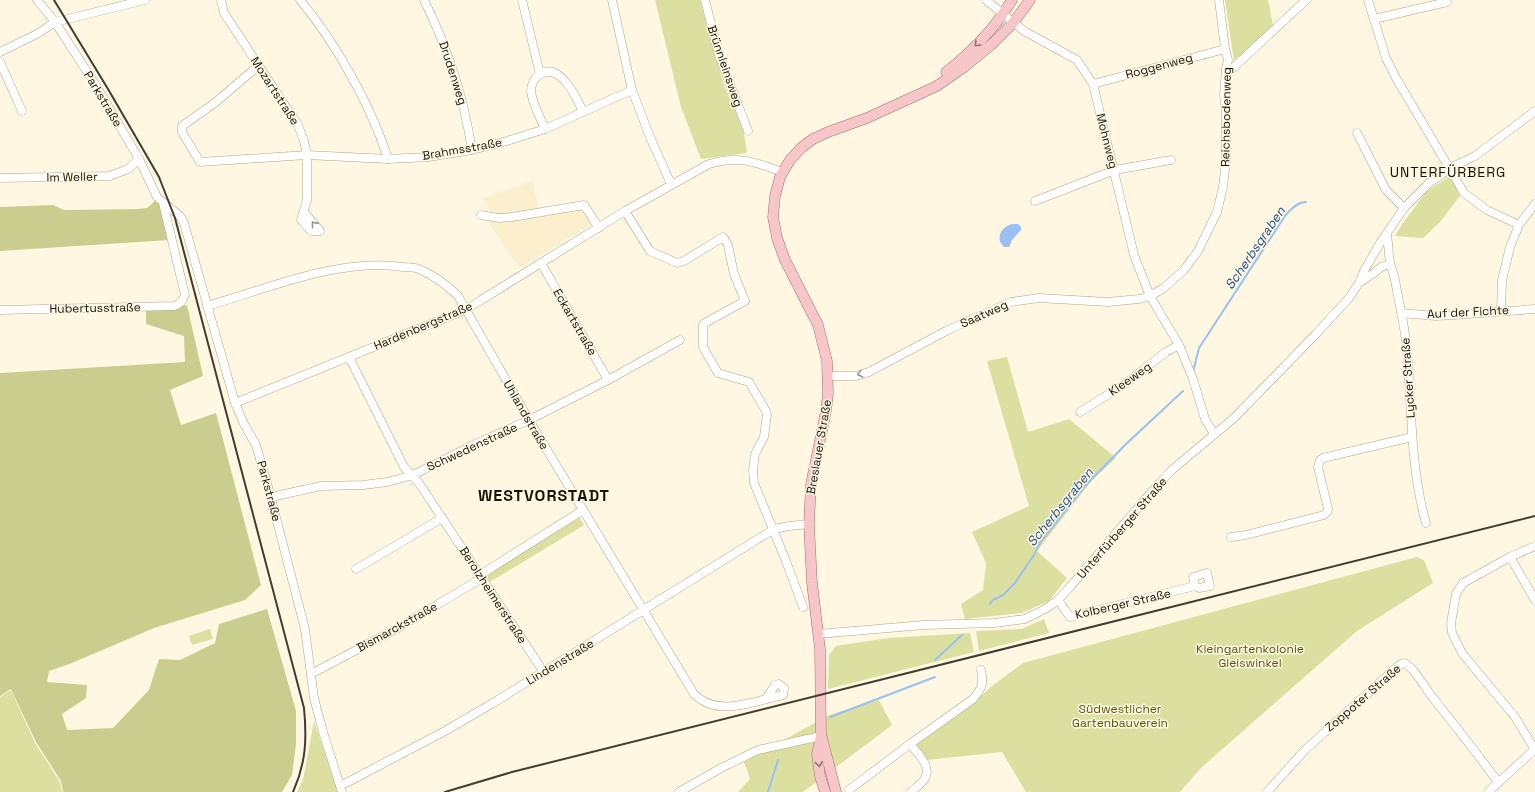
<svg xmlns="http://www.w3.org/2000/svg" width="1535" height="792" font-family="'Space Grotesk',sans-serif">
<style>
.built{fill:#fcefce}
.green{fill:#dbdfa0}
.forest{fill:#c9cd8d}
.water{fill:#99c0f3}
.lines{fill:none;stroke-linecap:round;stroke-linejoin:round}
.stream{stroke:#99c0f3;stroke-width:2}
.minor-casing{stroke:#aea58d;stroke-width:9}
.major-casing{stroke:#a56f6f;stroke-width:11}
.minor{stroke:#fff;stroke-width:8}
.major{stroke:#f7c6c9;stroke-width:10}
.rail{stroke:#403c31;stroke-width:2}
.oneway{stroke:#927573}
.oneway2{stroke:#969591}
.labels{text-anchor:middle;dominant-baseline:central;stroke-width:3;stroke-linejoin:round;paint-order:stroke}
.street-label{font-size:12px;fill:#16130a;stroke:#fff7e2}
.park-label{font-size:12px;fill:#56580e;stroke:#fff7e2}
.water-label{font-size:13px;font-style:italic;fill:#20518f;stroke:#fff7e2}
.quarter-label{font-size:14px;letter-spacing:1px;fill:#16130a;stroke:#fff7e2}
.district-label{font-size:16px;font-weight:bold;letter-spacing:1px;fill:#16130a;stroke:#fff7e2}
</style>
<rect width="100%" height="100%" fill="#fff7e2"/>
<!-- built -->
<path class="built" d="M533,181l6,33 44,-6 9,16 -73,44 -33,-49 7,-2 -10,-19z"/>
<!-- green -->
<g class="green">
<path d="M655,0h45l24,85 19,42 4,26 -46,6 -20,-52z"/>
<path d="M1225,0h43l5,25 -39,36z"/>
<path d="M1450,176l10,20 -20,26 -17,16 -28,-2 8,-13 23,-31z"/>
<path d="M1007,357l21,75 41,-13 47,39 -23,21 -56,72 30,27 -18,23 -27,12 -57,6 -4,-15 22,-14 3,-27 -14,-31 57,-26 -42,-145z"/>
<path d="M579,517l5,8 -94,57 -5,-8z"/>
<path d="M1417,557l7,3 9,23 -76,48 -155,136 -22,25h-154l-24,-40 -75,8 -12,-14 53,-38 24,-22 31,-23z"/>
<path d="M1044,619l5,14 -70,18 -3,-20 46,-2z"/>
<path d="M210,629l3,10 -21,6 -3,-9z"/>
<path d="M970,633l4,19 -146,37 1,-34 7,-9 53,-8z"/>
<path d="M11,690l24,53 25,39 2,10h-62v-95z"/>
<path d="M879,700l13,25 -89,67h-65l12,-13 -6,-17 85,-47z"/>
<path d="M314,721l24,71h-41l6,-12z"/>
</g>
<!-- forest -->
<g class="forest">
<path d="M156,200l6,8 7,32 -169,11v-44l53,-2 11,5 74,-1 9,-1z"/>
<path d="M187,305l16,71 -33,14 11,35 35,-12 45,172 -16,15 -91,28 -82,35 -23,8 -2,11 40,3 -1,13 -24,16 5,16 46,-2 36,-38 10,-31 21,1 35,-17 4,-19 48,-15 29,102v33l-4,31 -10,17h-219l-2,-11 -25,-39 -25,-53 -11,7v-323l185,-11 -1,-26 -38,-12v-13z"/>
</g>
<!-- water -->
<path class="water" d="M1012,224h6l3,3v3l-9,10 -3,7h-5l-4,-5c-2,-9 3,-15 12,-18z"/>
<g class="lines">
<!-- stream -->
<g class="stream">
<path d="M1193,372l6,-24 86,-132c5,-6 12,-14 21,-14"/>
<path d="M990,604l3,-4 10,-5 12,-12 19,-28 6,-12 45,-57 41,-42 57,-53"/>
<path d="M935,660l27,-25"/>
<path d="M830,717l105,-40"/>
<path d="M768,792l10,-32"/>
</g>
<defs>
<g id="minor">
<path d="M37,0l18,22 40,62 44,75 18,38 23,19 4,7 51,180 9,21 12,21 12,42 37,142 9,69 9,34 19,60"/>
<path d="M221,0l3,13 74,112 6,16 3,14v45l-6,20 10,11h9l-16,-19"/>
<path d="M300,0c35,41 72,108 88,159"/>
<path d="M424,0c25,51 39,95 48,150"/>
<path d="M522,0l18,74"/>
<path d="M612,0l20,90 18,47 21,47"/>
<path d="M705,0l14,55 29,76"/>
<path d="M986,0l38,31 53,29 16,24 41,171 16,41 29,49 14,34 12,40 9,15"/>
<path d="M1368,0l18,58 10,20 68,115 23,17 32,15"/>
<path d="M1374,19l73,-17"/>
<path d="M0,52l37,-18 18,-12 90,-22"/>
<path d="M0,62l22,49"/>
<path d="M258,66l-42,36 -34,24v6l18,30 107,-7 81,4 40,-2 44,-7 35,-9 38,-12 87,-39"/>
<path d="M1226,69h6l74,-69"/>
<path d="M1093,84l132,-35"/>
<path d="M545,129c-5,-12 -13,-26 -14,-38 0,-6 3,-13 8,-16 20,-15 38,23 44,37"/>
<path d="M1357,133l29,57 18,18"/>
<path d="M0,178l110,-2 18,-7 11,-10"/>
<path d="M1035,201l80,-31 56,-10"/>
<path d="M625,211l25,40 27,12 7,-2 39,-24 5,8 6,29 11,27 -42,23v23l15,26 31,9 17,29 1,4 -3,22 -9,17 -2,16 1,13 32,78 17,46"/>
<path d="M481,215l18,3 13,-1 72,-12 15,23"/>
<path d="M1387,234l3,30 2,5 3,11c4,23 10,47 12,70 5,58 3,117 19,173"/>
<path d="M541,263l67,117"/>
<path d="M1359,283l15,-10 7,-6 9,-3"/>
<path d="M207,306c60,-17 133,-49 196,-39 6,0 13,0 18,3 14,6 26,15 37,26l71,124 165,274c24,24 60,7 89,1l1,-7 -5,-4 -4,1 -9,14"/>
<path d="M0,310l174,-4c6,-2 9,-5 11,-11l-22,-92"/>
<path d="M1501,310l1,-30 8,-33 9,-22 16,-21"/>
<path d="M1401,313l35,3 18,-1 81,-6"/>
<path d="M349,357l55,110 15,16 124,188"/>
<path d="M828,376h28l13,-4 79,-42 63,-28 28,-4 69,4 31,-3 11,-3 14,-8 20,-18 14,-19 19,-39 6,-25 3,-26v-47l-2,-19 2,-26 2,-9 -3,-11 -6,-49"/>
<path d="M235,403l230,-93 160,-99 84,-47c29,-9 46,-2 74,8"/>
<path d="M1080,412l45,-28 41,-32 13,-7"/>
<path d="M271,497l50,-11 42,-1 24,-3 26,-7 58,-29 58,-26 79,-40 72,-40"/>
<path d="M1231,537l15,-2 78,-20 3,-3 1,-3 -10,-42 2,-7 3,-2 89,-21"/>
<path d="M1535,546l-25,11 -47,26 -7,11 -5,29 1,10 10,20 53,64 20,33"/>
<path d="M1510,557l25,43"/>
<path d="M356,569l86,-51"/>
<path d="M480,575l103,-65"/>
<path d="M1058,600l12,17 125,-31 4,2 11,-2 -3,-13 -14,4 2,9"/>
<path d="M818,634l106,-9 70,-2 31,-4 20,-10 13,-9 12,-13 84,-98 19,-20 61,-51 81,-83 34,-37 10,-15 5,-12 16,-28 24,-35 24,-24 22,-16 25,-12 60,-45"/>
<path d="M311,674l87,-46 84,-50"/>
<path d="M910,744c7,9 22,22 15,34 -3,6 -10,10 -14,14"/>
<path d="M340,785l6,-2 99,-52 48,-28 281,-174 15,-3 20,-2"/>
<path d="M849,790l61,-46 63,-45c9,-11 11,-15 8,-29"/>
<path d="M679,792l44,-25 35,-17 63,-14"/>
<path d="M1267,792l37,-41 95,-86 5,-2c9,3 20,23 26,31 23,29 46,58 68,88"/>
<path d="M1488,792l47,-43"/>
</g>
<g id="major">
<path d="M946,72c26,-20 49,-44 66,-72"/>
<path d="M822,738l14,54"/>
<path d="M825,792l-5,-16 -3,-22 4,-18 -1,-87 -8,-66 -3,-59 2,-40 15,-73 2,-17 -1,-33 -9,-36 -33,-65 -8,-22 -4,-21 2,-21 5,-19 10,-17 11,-12 12,-9 15,-7 39,-14 70,-32 27,-19 27,-22 22,-22 17,-23"/>
</g>
</defs>
<!-- minor casing -->
<use href="#minor" class="minor-casing"/>
<!-- major casing -->
<use href="#major" class="major-casing"/>
<!-- minor -->
<use href="#minor" class="minor"/>
<!-- major -->
<use href="#major" class="major"/>
<!-- rail -->
<g class="rail">
<path d="M54,0l54,89 51,88 16,41 129,490c3,31 2,55 -11,84"/>
<path d="M445,792l67,-20 1023,-256"/>
</g>
</g>
<!-- one-way arrows -->
<defs><path id="oneway-chevron" d="M-2-3.5L2.5 0L-2 3.5" fill="none" stroke-width="1.6" stroke-linecap="round" stroke-linejoin="round"/></defs>
<g class="oneway">
<use href="#oneway-chevron" transform="translate(977 44) rotate(135)"/>
<use href="#oneway-chevron" transform="translate(819 764) rotate(83)"/>
</g>
<g class="oneway2">
<use href="#oneway-chevron" transform="translate(314 224) rotate(-129)"/>
<use href="#oneway-chevron" transform="translate(860 374) rotate(166)"/>
</g>
<g class="labels">
<!-- street labels -->
<g class="street-label">
<text transform="translate(725 66) rotate(71)">Brünnleinsweg</text>
<text transform="translate(1159 66) rotate(-15)">Roggenweg</text>
<text transform="translate(453 73) rotate(72)">Drudenweg</text>
<text transform="translate(275 91) rotate(57)">Mozartstraße</text>
<text transform="translate(103 99) rotate(59)">Parkstraße</text>
<text transform="translate(1226 117) rotate(-89)">Reichsbodenweg</text>
<text transform="translate(1107 141) rotate(76)">Mohnweg</text>
<text transform="translate(462 149) rotate(-10)">Brahmsstraße</text>
<text transform="translate(72 177) rotate(-1)">Im Weller</text>
<text transform="translate(95 308) rotate(-1)">Hubertusstraße</text>
<text transform="translate(1468 312) rotate(-3)">Auf der Fichte</text>
<text transform="translate(984 314) rotate(-24)">Saatweg</text>
<text transform="translate(575 322) rotate(60)">Eckartstraße</text>
<text transform="translate(423 326) rotate(-23)">Hardenbergstraße</text>
<text transform="translate(1408 378) rotate(-94)">Lycker Straße</text>
<text transform="translate(1130 379) rotate(-35)">Kleeweg</text>
<text transform="translate(526 415) rotate(60)">Uhlandstraße</text>
<text transform="translate(472 447) rotate(-25)">Schwedenstraße</text>
<text transform="translate(819 447) rotate(-80)">Breslauer Straße</text>
<text transform="translate(269 491) rotate(75)">Parkstraße</text>
<text transform="translate(1122 528) rotate(-49)">Unterfürberger Straße</text>
<text transform="translate(493 595) rotate(57)">Berolzheimerstraße</text>
<text transform="translate(1123 604) rotate(-13)">Kolberger Straße</text>
<text transform="translate(397 627) rotate(-29)">Bismarckstraße</text>
<text transform="translate(560 662) rotate(-31)">Lindenstraße</text>
<text transform="translate(1363 698) rotate(-41)">Zoppoter Straße</text>
</g>
<!-- park labels -->
<g class="park-label">
<text x="1250" y="649">Kleingartenkolonie<tspan x="1250" dy="14">Gleiswinkel</tspan></text>
<text x="1120" y="709">Südwestlicher<tspan x="1120" dy="14">Gartenbauverein</tspan></text>
</g>
<!-- water labels -->
<g class="water-label">
<text transform="translate(1255 248) rotate(-56)">Scherbsgraben</text>
<text transform="translate(1060 507) rotate(-51)">Scherbsgraben</text>
</g>
<!-- quarter labels -->
<g class="quarter-label">
<text x="1448" y="172">UNTERFÜRBERG</text>
</g>
<!-- district labels -->
<g class="district-label">
<text x="544" y="495">WESTVORSTADT</text>
</g>
</g>
</svg>
